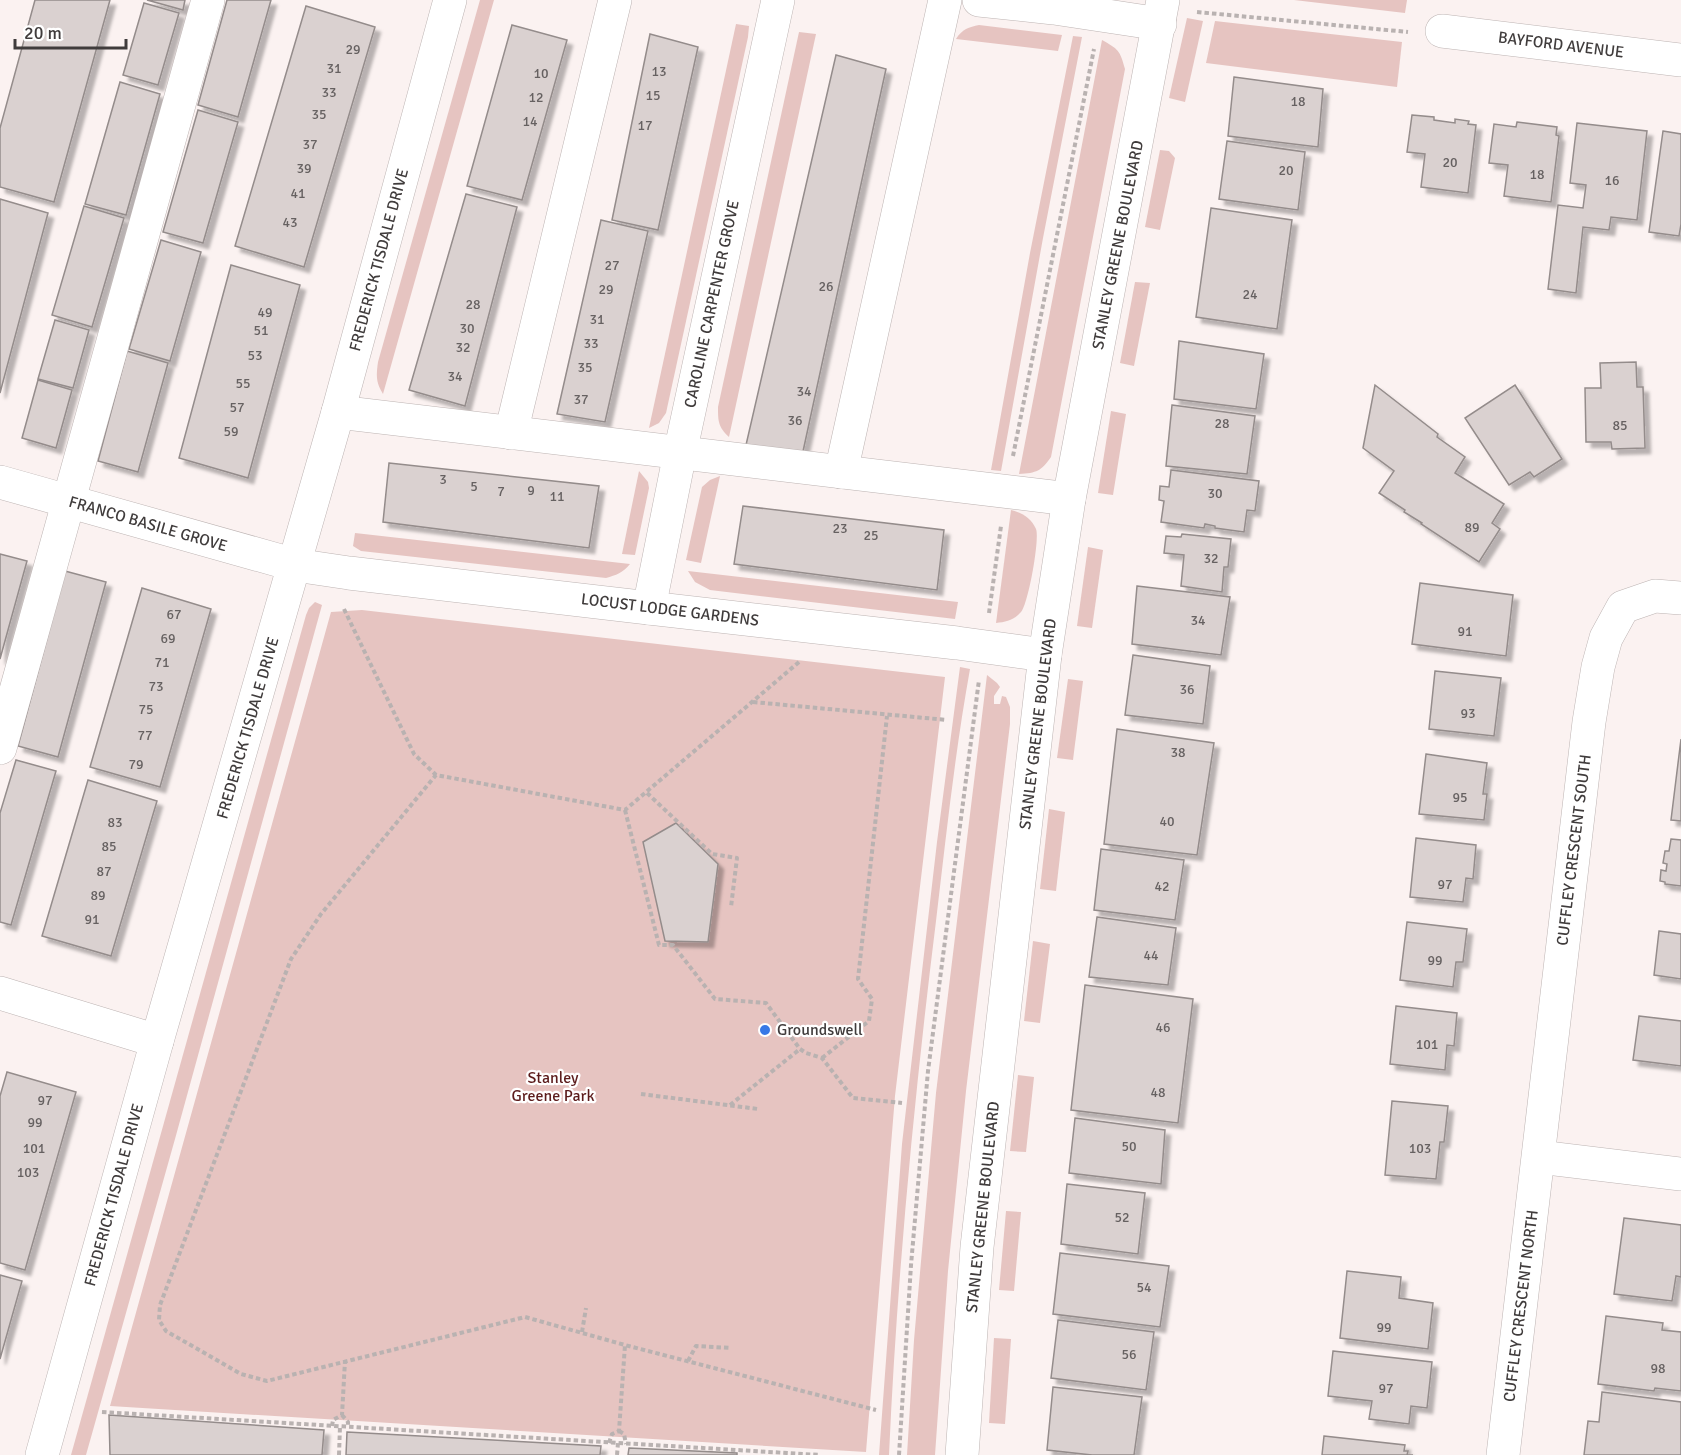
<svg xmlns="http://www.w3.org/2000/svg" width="1681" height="1455" font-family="Signika,sans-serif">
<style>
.green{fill:#e6c4c1}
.building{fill:#dad1d0;stroke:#948c8b;stroke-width:1.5;filter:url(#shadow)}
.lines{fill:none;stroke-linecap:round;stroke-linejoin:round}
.minor-casing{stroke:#bdb4b3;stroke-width:34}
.path{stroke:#b9b2b1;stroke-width:4;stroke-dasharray:4.5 3;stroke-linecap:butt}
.minor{stroke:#fff;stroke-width:33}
.poi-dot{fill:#3778e6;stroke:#fff;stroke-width:2}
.labels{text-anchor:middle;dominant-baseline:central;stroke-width:4.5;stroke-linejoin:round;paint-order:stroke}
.number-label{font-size:14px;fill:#666161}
.street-label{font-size:16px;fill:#403c3c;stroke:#fff}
.poi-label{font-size:16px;fill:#403c3c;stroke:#fff;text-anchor:start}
.park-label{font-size:16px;fill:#5c1c1c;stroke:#fff}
</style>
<defs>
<filter id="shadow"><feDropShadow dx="5.5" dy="5.5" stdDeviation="1.5" flood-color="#0004"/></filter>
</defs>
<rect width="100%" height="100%" fill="#fbf2f1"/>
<!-- green -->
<g class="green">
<path d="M480,0h14l-111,394c-7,-11 -7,-18 -5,-32z"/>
<path d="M1294,0h113l-2,13z"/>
<path d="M1187,18l16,3 -18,81 -16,-4z"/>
<path d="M1215,21l187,21 -5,45 -191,-24z"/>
<path d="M736,24l13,2 -1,11 -82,376 -7,10 -10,5z"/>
<path d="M979,25l83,10 -4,16 -102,-12c6,-10 13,-12 23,-14z"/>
<path d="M799,32l17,2 -87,403c-11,-10 -11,-16 -11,-30z"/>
<path d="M1073,36l9,1 -39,201 -42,233 -10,-1 39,-217z"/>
<path d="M1102,40c16,9 18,10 23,29l-74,388c-10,14 -14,16 -32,17z"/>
<path d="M1160,150l9,1 6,7 -15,72 -15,-3z"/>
<path d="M1135,282l15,1 -16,83 -14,-3z"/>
<path d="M1111,411l15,3 -13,81 -15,-2z"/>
<path d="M639,471l9,11 1,6 -14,67 -13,-1z"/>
<path d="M720,476l-19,87 -15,-3 16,-73 8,-7z"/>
<path d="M1011,510c12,3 20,8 25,19 4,10 -8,75 -15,83 -7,8 -15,10 -25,11z"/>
<path d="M355,533l275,31c-7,9 -14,11 -24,14l-245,-27 -8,-5z"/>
<path d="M1088,547l15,3 -11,78 -15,-2z"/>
<path d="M688,571l270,31 -3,17 -245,-29 -15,-8z"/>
<path d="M315,602l7,3 -147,534 -89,316h-15l235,-840 3,-7z"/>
<path d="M362,610l583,67 -50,419 -29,356 -756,-46 221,-794z"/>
<path d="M960,667l10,2c-15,83 -24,168 -34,252 -22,177 -39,356 -47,534h-10l23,-311 35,-302z"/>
<path d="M987,675l10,8 3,4 -6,9v8h6l2,-8 4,1 4,10v17l-44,367 -18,180 -13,184h-28l7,-115 22,-247z"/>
<path d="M1068,679l15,2 -10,79 -16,-2z"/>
<path d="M1049,809l16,3 -9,79 -16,-2z"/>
<path d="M1033,941l17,3 -10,79 -16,-2z"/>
<path d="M1018,1075l16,2 -8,75 -16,-1z"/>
<path d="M1006,1211l15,1 -7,79 -15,-1z"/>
<path d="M994,1338l17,1 -6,85 -16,-1z"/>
</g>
<!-- building -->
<g class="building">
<path d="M35,0h75l-56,202 -54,-15v-59z"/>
<path d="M147,0h38l-2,10z"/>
<path d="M227,0h44l-33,117 -40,-12z"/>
<path d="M144,3l35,10 -21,72 -35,-10z"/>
<path d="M306,6l69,21 -71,240 -69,-21z"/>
<path d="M512,25l55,15 -45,160 -55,-14z"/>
<path d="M650,34l48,13 -40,183 -46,-10z"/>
<path d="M836,55l50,14 -84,387 -56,-11z"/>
<path d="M1234,77l89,12 -5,58 -90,-11z"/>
<path d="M120,82l40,12 -34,121 -41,-11z"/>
<path d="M198,110l40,12 -35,121 -40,-11z"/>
<path d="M1412,115l22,2v3l21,3v-4l14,2 -1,3 8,1 -8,68 -47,-6 4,-33 -18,-2z"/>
<path d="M1517,122l40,5 -1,8 3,1 -8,66 -47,-6 4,-31 -19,-2 5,-39 22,3z"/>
<path d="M1577,123l70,8 -10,89 -26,-3 -2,13 -26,-3 -7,66 -28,-4 10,-84 25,3 3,-23 -16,-2z"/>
<path d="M1663,131l18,3v90l-2,12 -30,-4z"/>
<path d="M1227,141l78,11 -7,58 -79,-11z"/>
<path d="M466,194l51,13 -52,199 -56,-16z"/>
<path d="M0,199l48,14 -48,180z"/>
<path d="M84,206l40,12 -32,109 -40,-12z"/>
<path d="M1211,208l81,12 -15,109 -81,-12z"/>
<path d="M601,220l47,11 -43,191 -48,-8z"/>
<path d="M161,240l40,12 -31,109 -41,-12z"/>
<path d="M231,265l69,20 -52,193 -69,-20z"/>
<path d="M55,320l34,10 -16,58 -35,-9z"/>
<path d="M1179,341l85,13 -8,55 -82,-10z"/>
<path d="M127,351l41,12 -30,109 -40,-11z"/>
<path d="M1636,362l1,25h6l2,61 -33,1 -1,-7h-25l-1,-54h16l-1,-25z"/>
<path d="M38,380l34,10 -16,58 -34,-10z"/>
<path d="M1375,385l63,49 -1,3 28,20 -10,16 49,31 -12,19 8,6 -21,33 -58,-38 1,-1 -18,-11 1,-2 -26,-17 15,-22 -31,-23z"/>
<path d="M1515,385l47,74 -28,18 -4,-5 -21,13 -44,-67z"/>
<path d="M1172,405l83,11 -8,58 -81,-8z"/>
<path d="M389,463l210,23 -10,62 -206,-26z"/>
<path d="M1171,470l88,11 -4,30 -8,-1 -3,22 -29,-4v-2l-10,-2 -1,4 -43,-6 3,-21 -5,-1 1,-14 9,1z"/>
<path d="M743,506l201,24 -7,60 -203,-26z"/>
<path d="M1182,534l49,5 -3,28h-4l-2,25 -41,-6 3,-31 -20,-2 2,-17 15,1z"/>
<path d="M0,554l27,7 -27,98z"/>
<path d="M65,571l41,11 -48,175 -40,-11z"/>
<path d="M1420,583l93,12 -7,61 -94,-12z"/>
<path d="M1137,586l93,11 -9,58 -89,-11z"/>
<path d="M142,588l69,21 -51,178 -70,-20z"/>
<path d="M1133,655l77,11 -7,58 -78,-9z"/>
<path d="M1435,671l66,7 -7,58 -65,-7z"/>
<path d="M1117,729l97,14 -17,112 -93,-11z"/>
<path d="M1681,739v82l-10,-1z"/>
<path d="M1426,754l61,9 -4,31h4l-3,26 -65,-6z"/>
<path d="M16,760l40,11 -45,154 -11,-3v-109z"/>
<path d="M88,780l69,21 -46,155 -69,-20z"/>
<path d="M676,823l42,41 -10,78 -43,-1 -22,-99z"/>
<path d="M1416,838l60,7 -3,34 -7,-1 -3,24 -53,-5z"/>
<path d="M1671,839l10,1v46l-16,-2v-2l-5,-1 1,-11 5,1 1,-7 -4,-1 2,-12h4z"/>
<path d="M1101,849l83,11 -9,60 -81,-10z"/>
<path d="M1097,917l79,11 -8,57 -79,-8z"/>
<path d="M1407,922l60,7 -4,33h-7l-3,25 -53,-7z"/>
<path d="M1659,931l22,3v45l-27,-4z"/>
<path d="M1085,985l108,14 -15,124 -107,-13z"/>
<path d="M1396,1006l61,7 -3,33 -7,-1 -2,25 -55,-6z"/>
<path d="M1639,1016l42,5v45l-48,-6z"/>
<path d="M7,1072l69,20 -51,178 -25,-7v-167z"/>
<path d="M1392,1101l56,5 -4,36h-4l-4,37 -51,-4z"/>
<path d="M1075,1118l90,12 -4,54 -92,-11z"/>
<path d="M1067,1184l78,9 -7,61 -77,-10z"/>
<path d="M1624,1218l57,7v52l-5,-1 -4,25 -58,-7z"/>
<path d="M1060,1253l109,13 -9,61 -107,-13z"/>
<path d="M1347,1271l54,6 -2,21 34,5 -5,46 -88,-11z"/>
<path d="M0,1275l22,6 -22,78z"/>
<path d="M1606,1316l57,7 -1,7 19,2v59l-26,-3 -1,3 -56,-7z"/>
<path d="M1058,1320l96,12 -8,58 -95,-12z"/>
<path d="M1333,1351l99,11 -5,46 -16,-2 -2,18 -40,-5 3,-18 -44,-5z"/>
<path d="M1053,1387l89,10 -8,58h-42l-45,-5z"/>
<path d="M1602,1392l79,10v53h-97l4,-34 11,1z"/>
<path d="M109,1415l215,15 -2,25h-212z"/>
<path d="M347,1432l254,14 -1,9h-254z"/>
<path d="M1324,1436l81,9 -1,6h4l-1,4h6h-91z"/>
<path d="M629,1448l108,5v2h-109z"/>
</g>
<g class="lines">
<defs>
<g id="minor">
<path d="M979,0l75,8 106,16"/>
<path d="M1442,31l239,29"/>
<path d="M338,412l731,87"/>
<path d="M511,433l104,-433"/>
<path d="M841,472l104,-472"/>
<path d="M0,482l295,83 54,8 300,35 308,35 88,12"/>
<path d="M649,608l31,-155 98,-453"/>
<path d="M0,748l208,-748"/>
<path d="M0,993l157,48"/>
<path d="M1539,1157l142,17"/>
<path d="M42,1455l115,-414 181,-629 112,-412"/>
<path d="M962,1455l15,-208 68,-592 24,-156 94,-499"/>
<path d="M1503,1455l86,-733 9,-55 8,-29 17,-31 32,-11 26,2"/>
</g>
</defs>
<!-- minor casing -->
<use href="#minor" class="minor-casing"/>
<!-- path -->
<g class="path">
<path d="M1197,12l211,20"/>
<path d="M1013,456l81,-407"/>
<path d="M344,609l70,145 22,21"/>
<path d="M989,613l12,-87"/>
<path d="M799,662l-174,148 -189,-35 -115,139 -30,45 -131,346 -1,15 7,11 75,43 26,7 258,-64 100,28 251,65"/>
<path d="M753,702l194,18"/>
<path d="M647,793l65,61 25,4 -6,49"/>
<path d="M625,810l34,135h14l42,54 51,4 34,46 6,4 16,5 31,40 49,5"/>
<path d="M822,1058l47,-37 3,-22 -14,-20 29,-263"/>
<path d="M641,1094l117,15"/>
<path d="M730,1105l70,-56"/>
<path d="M582,1332l4,-24"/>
<path d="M688,1361l8,-15 35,2"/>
<path d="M102,1412l718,43"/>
<path d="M342,1415l6,7v5"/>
<path d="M332,1426l1,-6 9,-5 3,-54"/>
<path d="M619,1431l5,3 2,10"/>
<path d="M609,1443l3,-9 7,-3 6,-86"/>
<path d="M339,1455l1,-29"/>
<path d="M617,1455l1,-12"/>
<path d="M899,1455l12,-190 17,-194 51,-391"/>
</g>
<!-- minor -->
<use href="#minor" class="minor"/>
</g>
<!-- markers -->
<circle class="poi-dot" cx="765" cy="1030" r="6"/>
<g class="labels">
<!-- number labels -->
<g class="number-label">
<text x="353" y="49">29</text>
<text x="334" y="68">31</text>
<text x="659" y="71">13</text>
<text x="541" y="73">10</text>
<text x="329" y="92">33</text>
<text x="653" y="95">15</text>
<text x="536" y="97">12</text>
<text x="1298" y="101">18</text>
<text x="319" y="114">35</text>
<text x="530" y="121">14</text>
<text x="645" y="125">17</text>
<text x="310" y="144">37</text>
<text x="1450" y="162">20</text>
<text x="304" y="168">39</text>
<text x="1286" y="170">20</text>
<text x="1537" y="174">18</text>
<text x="1612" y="180">16</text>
<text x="298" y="193">41</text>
<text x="290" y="222">43</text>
<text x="612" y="265">27</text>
<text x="826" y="286">26</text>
<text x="606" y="289">29</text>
<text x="1250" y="294">24</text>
<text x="473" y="304">28</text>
<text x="265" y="312">49</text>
<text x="597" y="319">31</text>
<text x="467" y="328">30</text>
<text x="261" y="330">51</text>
<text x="591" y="343">33</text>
<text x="463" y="347">32</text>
<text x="255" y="355">53</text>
<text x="585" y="367">35</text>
<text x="455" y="376">34</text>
<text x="243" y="383">55</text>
<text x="804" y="391">34</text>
<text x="581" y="399">37</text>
<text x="237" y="407">57</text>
<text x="795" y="420">36</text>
<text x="1222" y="423">28</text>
<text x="1620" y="425">85</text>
<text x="231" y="431">59</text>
<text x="443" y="479">3</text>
<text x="474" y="486">5</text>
<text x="531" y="490">9</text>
<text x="501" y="491">7</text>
<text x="1215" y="493">30</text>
<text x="557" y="496">11</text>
<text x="1472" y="527">89</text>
<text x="840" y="528">23</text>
<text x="871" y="535">25</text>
<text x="1211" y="558">32</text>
<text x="174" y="614">67</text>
<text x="1198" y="620">34</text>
<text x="1465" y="631">91</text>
<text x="168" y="638">69</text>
<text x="162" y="662">71</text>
<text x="156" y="686">73</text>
<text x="1187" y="689">36</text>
<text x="146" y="709">75</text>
<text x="1468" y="713">93</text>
<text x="145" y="735">77</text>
<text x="1178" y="752">38</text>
<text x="136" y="764">79</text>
<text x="1460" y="797">95</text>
<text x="1167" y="821">40</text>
<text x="115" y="822">83</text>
<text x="109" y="846">85</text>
<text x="104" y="871">87</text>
<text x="1445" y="884">97</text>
<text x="1162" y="886">42</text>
<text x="98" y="895">89</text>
<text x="92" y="919">91</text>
<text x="1151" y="955">44</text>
<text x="1435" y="960">99</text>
<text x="1163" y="1027">46</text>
<text x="1427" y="1044">101</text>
<text x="1158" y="1092">48</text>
<text x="45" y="1100">97</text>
<text x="35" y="1122">99</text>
<text x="1129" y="1146">50</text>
<text x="34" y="1148">101</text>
<text x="1420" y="1148">103</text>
<text x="28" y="1172">103</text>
<text x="1122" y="1217">52</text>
<text x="1144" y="1287">54</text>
<text x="1384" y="1327">99</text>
<text x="1129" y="1354">56</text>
<text x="1658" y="1368">98</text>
<text x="1386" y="1388">97</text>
</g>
<!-- street labels -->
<g class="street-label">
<text transform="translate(1561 45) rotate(7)">BAYFORD AVENUE</text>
<text transform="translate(1118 245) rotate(-79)">STANLEY GREENE BOULEVARD</text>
<text transform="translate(379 260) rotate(-75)">FREDERICK TISDALE DRIVE</text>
<text transform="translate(712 304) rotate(-78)">CAROLINE CARPENTER GROVE</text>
<text transform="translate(148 524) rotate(16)">FRANCO BASILE GROVE</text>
<text transform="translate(670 610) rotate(7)">LOCUST LODGE GARDENS</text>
<text transform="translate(1038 724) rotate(-83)">STANLEY GREENE BOULEVARD</text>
<text transform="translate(248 728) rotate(-74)">FREDERICK TISDALE DRIVE</text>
<text transform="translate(1574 850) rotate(-83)">CUFFLEY CRESCENT SOUTH</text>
<text transform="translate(114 1195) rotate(-75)">FREDERICK TISDALE DRIVE</text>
<text transform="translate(983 1207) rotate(-84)">STANLEY GREENE BOULEVARD</text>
<text transform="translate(1521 1306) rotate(-83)">CUFFLEY CRESCENT NORTH</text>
</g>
<!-- poi labels -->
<g class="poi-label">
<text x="777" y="1030">Groundswell</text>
</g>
<!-- park labels -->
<g class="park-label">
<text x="553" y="1078">Stanley<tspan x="553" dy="18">Greene Park</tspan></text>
</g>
</g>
<!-- scale -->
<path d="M15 39v9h111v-9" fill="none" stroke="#403c3c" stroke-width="3"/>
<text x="24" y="39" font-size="18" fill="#403c3c" stroke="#ffffff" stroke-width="4.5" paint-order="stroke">20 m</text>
</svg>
